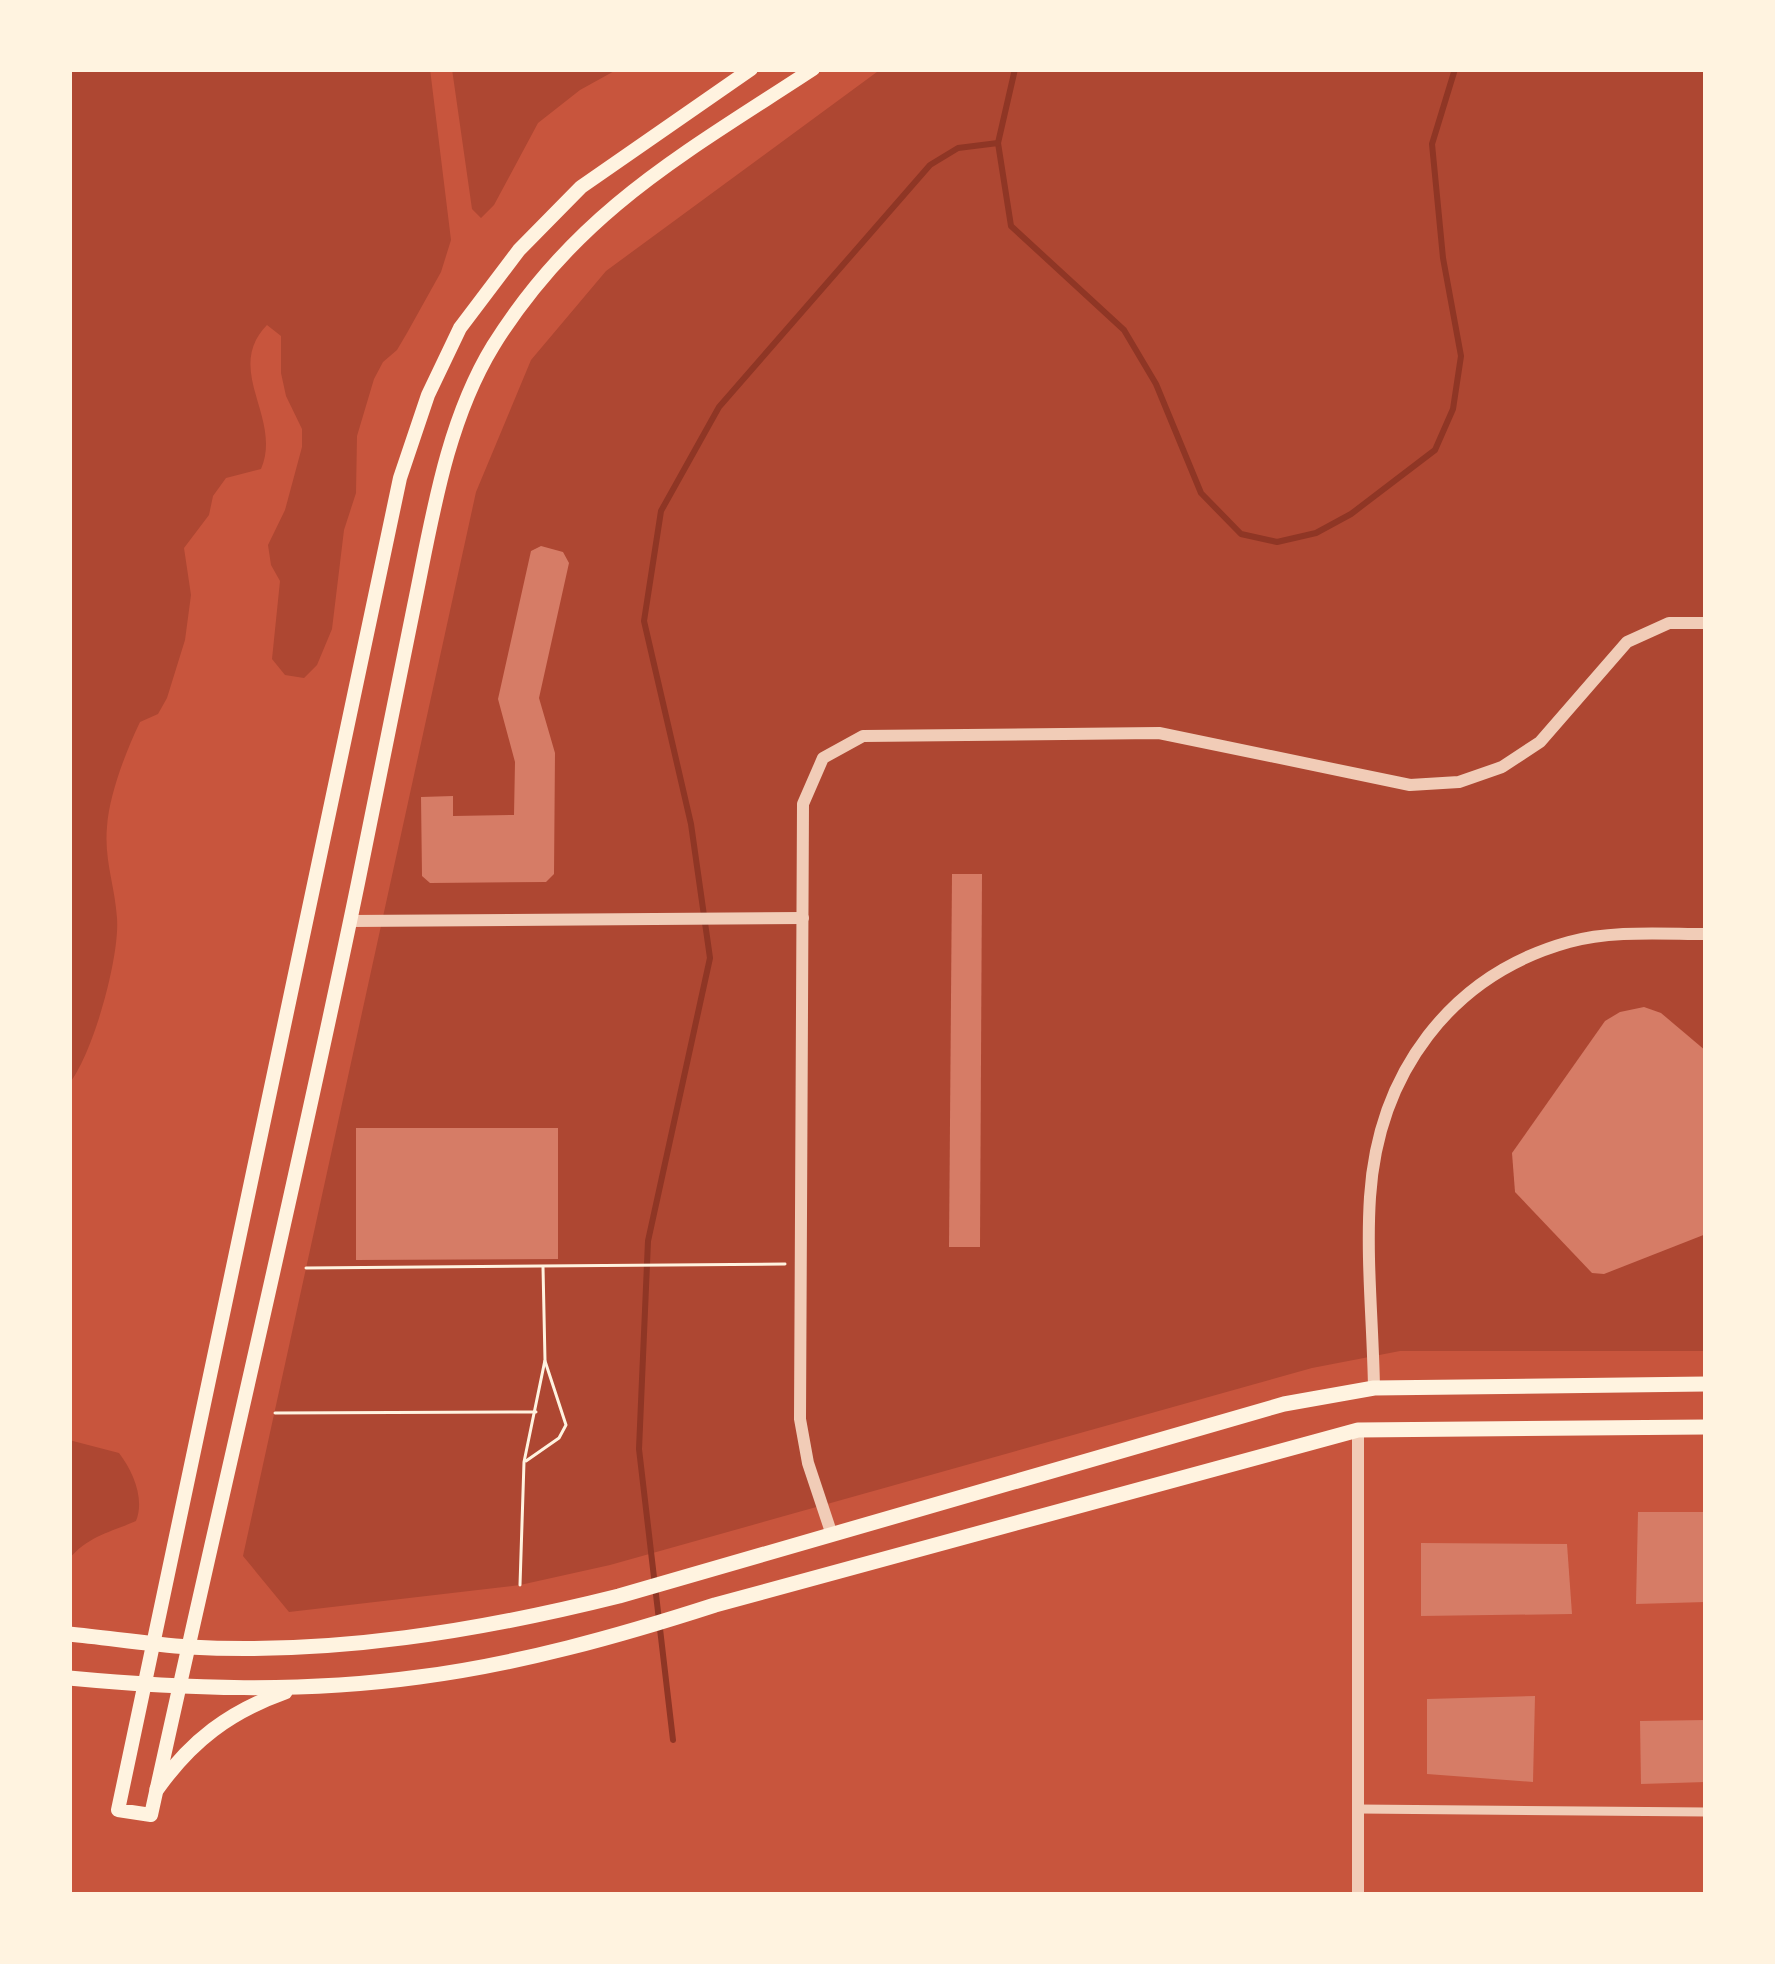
<svg xmlns="http://www.w3.org/2000/svg" width="1775" height="1964" font-family="'Work Sans',sans-serif">
<style>
.green{fill:#ae4732}
.lines{fill:none;stroke-linecap:round;stroke-linejoin:round}
.stream{stroke:#8f3625;stroke-width:6}
.building{fill:#d67c66}
.path{stroke:#fff3e0;stroke-width:3}
.minor{stroke:#f1ccb7;stroke-width:9}
.tertiary{stroke:#f1ccb7;stroke-width:12}
.secondary{stroke:#fff3e0;stroke-width:14}
.primary{stroke:#fff3e0;stroke-width:15}
</style>
<rect width="100%" height="100%" fill="#c8553d"/>
<!-- green -->
<g class="green">
<path d="M69,69h361l21,171 -10,32 -34,61 -10,17 -14,12 -9,17 -17,57 -1,57 -12,37 -12,99 -15,36 -13,13 -19,-3 -13,-16 8,-78 -9,-16 -3,-20 17,-35 17,-63v-18l-16,-33 -5,-23v-37l-14,-11c-44,45 16,93 -6,144l-35,9 -13,18 -4,19 -25,33 7,47 -6,45 -18,58 -9,16 -18,8c-14,29 -31,73 -33,105 -3,33 8,59 10,91 3,39 -24,136 -48,166z"/>
<path d="M452,69h166l-38,21 -42,33 -44,82 -13,13 -9,-9z"/>
<path d="M881,69h825v1282h-306l-88,17 -702,197 -90,20 -231,27 -46,-56 233,-1064 55,-132 75,-89z"/>
<path d="M69,1440l50,13c14,18 26,46 17,68 -25,11 -48,15 -67,38z"/>
</g>
<g class="lines">
<!-- stream -->
<g class="stream">
<path d="M1015,69l-17,74 13,83 113,104 32,54 45,109 40,41 36,8 39,-9 35,-19 84,-64 18,-41 8,-53 -18,-98 -11,-114 23,-75"/>
<path d="M673,1740l-34,-291 9,-208 62,-283 -19,-134 -47,-203 17,-110 58,-104 211,-242 28,-17 40,-5"/>
</g>
</g>
<!-- building -->
<g class="building">
<path d="M541,546l22,6 6,11 -30,135 16,55 -1,121 -8,8 -116,1 -8,-7 -1,-79 32,-1v20l61,-1 1,-53 -17,-63 33,-148z"/>
<path d="M952,874h30l-2,373h-31z"/>
<path d="M1644,1007l17,6 45,38v183l-102,40 -12,-1 -77,-81 -3,-39 93,-132 15,-9z"/>
<path d="M356,1128h202v131l-202,1z"/>
<path d="M1638,1512h68v90l-70,2z"/>
<path d="M1421,1543l146,1 5,70 -151,2z"/>
<path d="M1535,1696l-2,86 -106,-8v-75z"/>
<path d="M1706,1720v62l-65,2 -1,-63z"/>
</g>
<g class="lines">
<!-- path -->
<g class="path">
<path d="M306,1268l479,-4"/>
<path d="M275,1413l261,-1"/>
<path d="M526,1461l33,-23 7,-13 -21,-64"/>
<path d="M520,1585l4,-123 21,-102 -2,-93"/>
</g>
<!-- minor -->
<path class="minor" d="M1359,1809l347,3"/>
<!-- tertiary -->
<g class="tertiary">
<path d="M350,921l453,-3"/>
<path d="M1374,1388c-1,-63 -8,-128 -4,-191 8,-123 80,-222 199,-255 43,-12 93,-8 137,-8"/>
<path d="M1358,1430v465"/>
<path d="M831,1532l-23,-69 -8,-44 3,-615 20,-46 40,-22 296,-3 251,52 49,-3 43,-15 38,-25 87,-100 42,-19h37"/>
</g>
<!-- secondary -->
<path class="secondary" d="M751,69l-170,118 -62,63 -59,78 -32,67 -28,83 -282,1332 33,5c68,-311 143,-621 207,-932 19,-93 38,-185 56,-277 18,-87 32,-183 79,-260 84,-135 192,-193 320,-277"/>
<!-- primary -->
<g class="primary">
<path d="M69,1634c40,4 80,10 120,13 144,8 290,-16 430,-51l665,-192 90,-16 332,-4"/>
<path d="M69,1678c116,11 234,15 350,-1 100,-13 200,-41 296,-72l643,-175 348,-3"/>
<path d="M157,1789c34,-48 72,-77 128,-97"/>
</g>
</g>
<!-- border -->
<rect width="1775" height="1964" fill="none" stroke="#fff3e0" stroke-width="144"/>
</svg>
